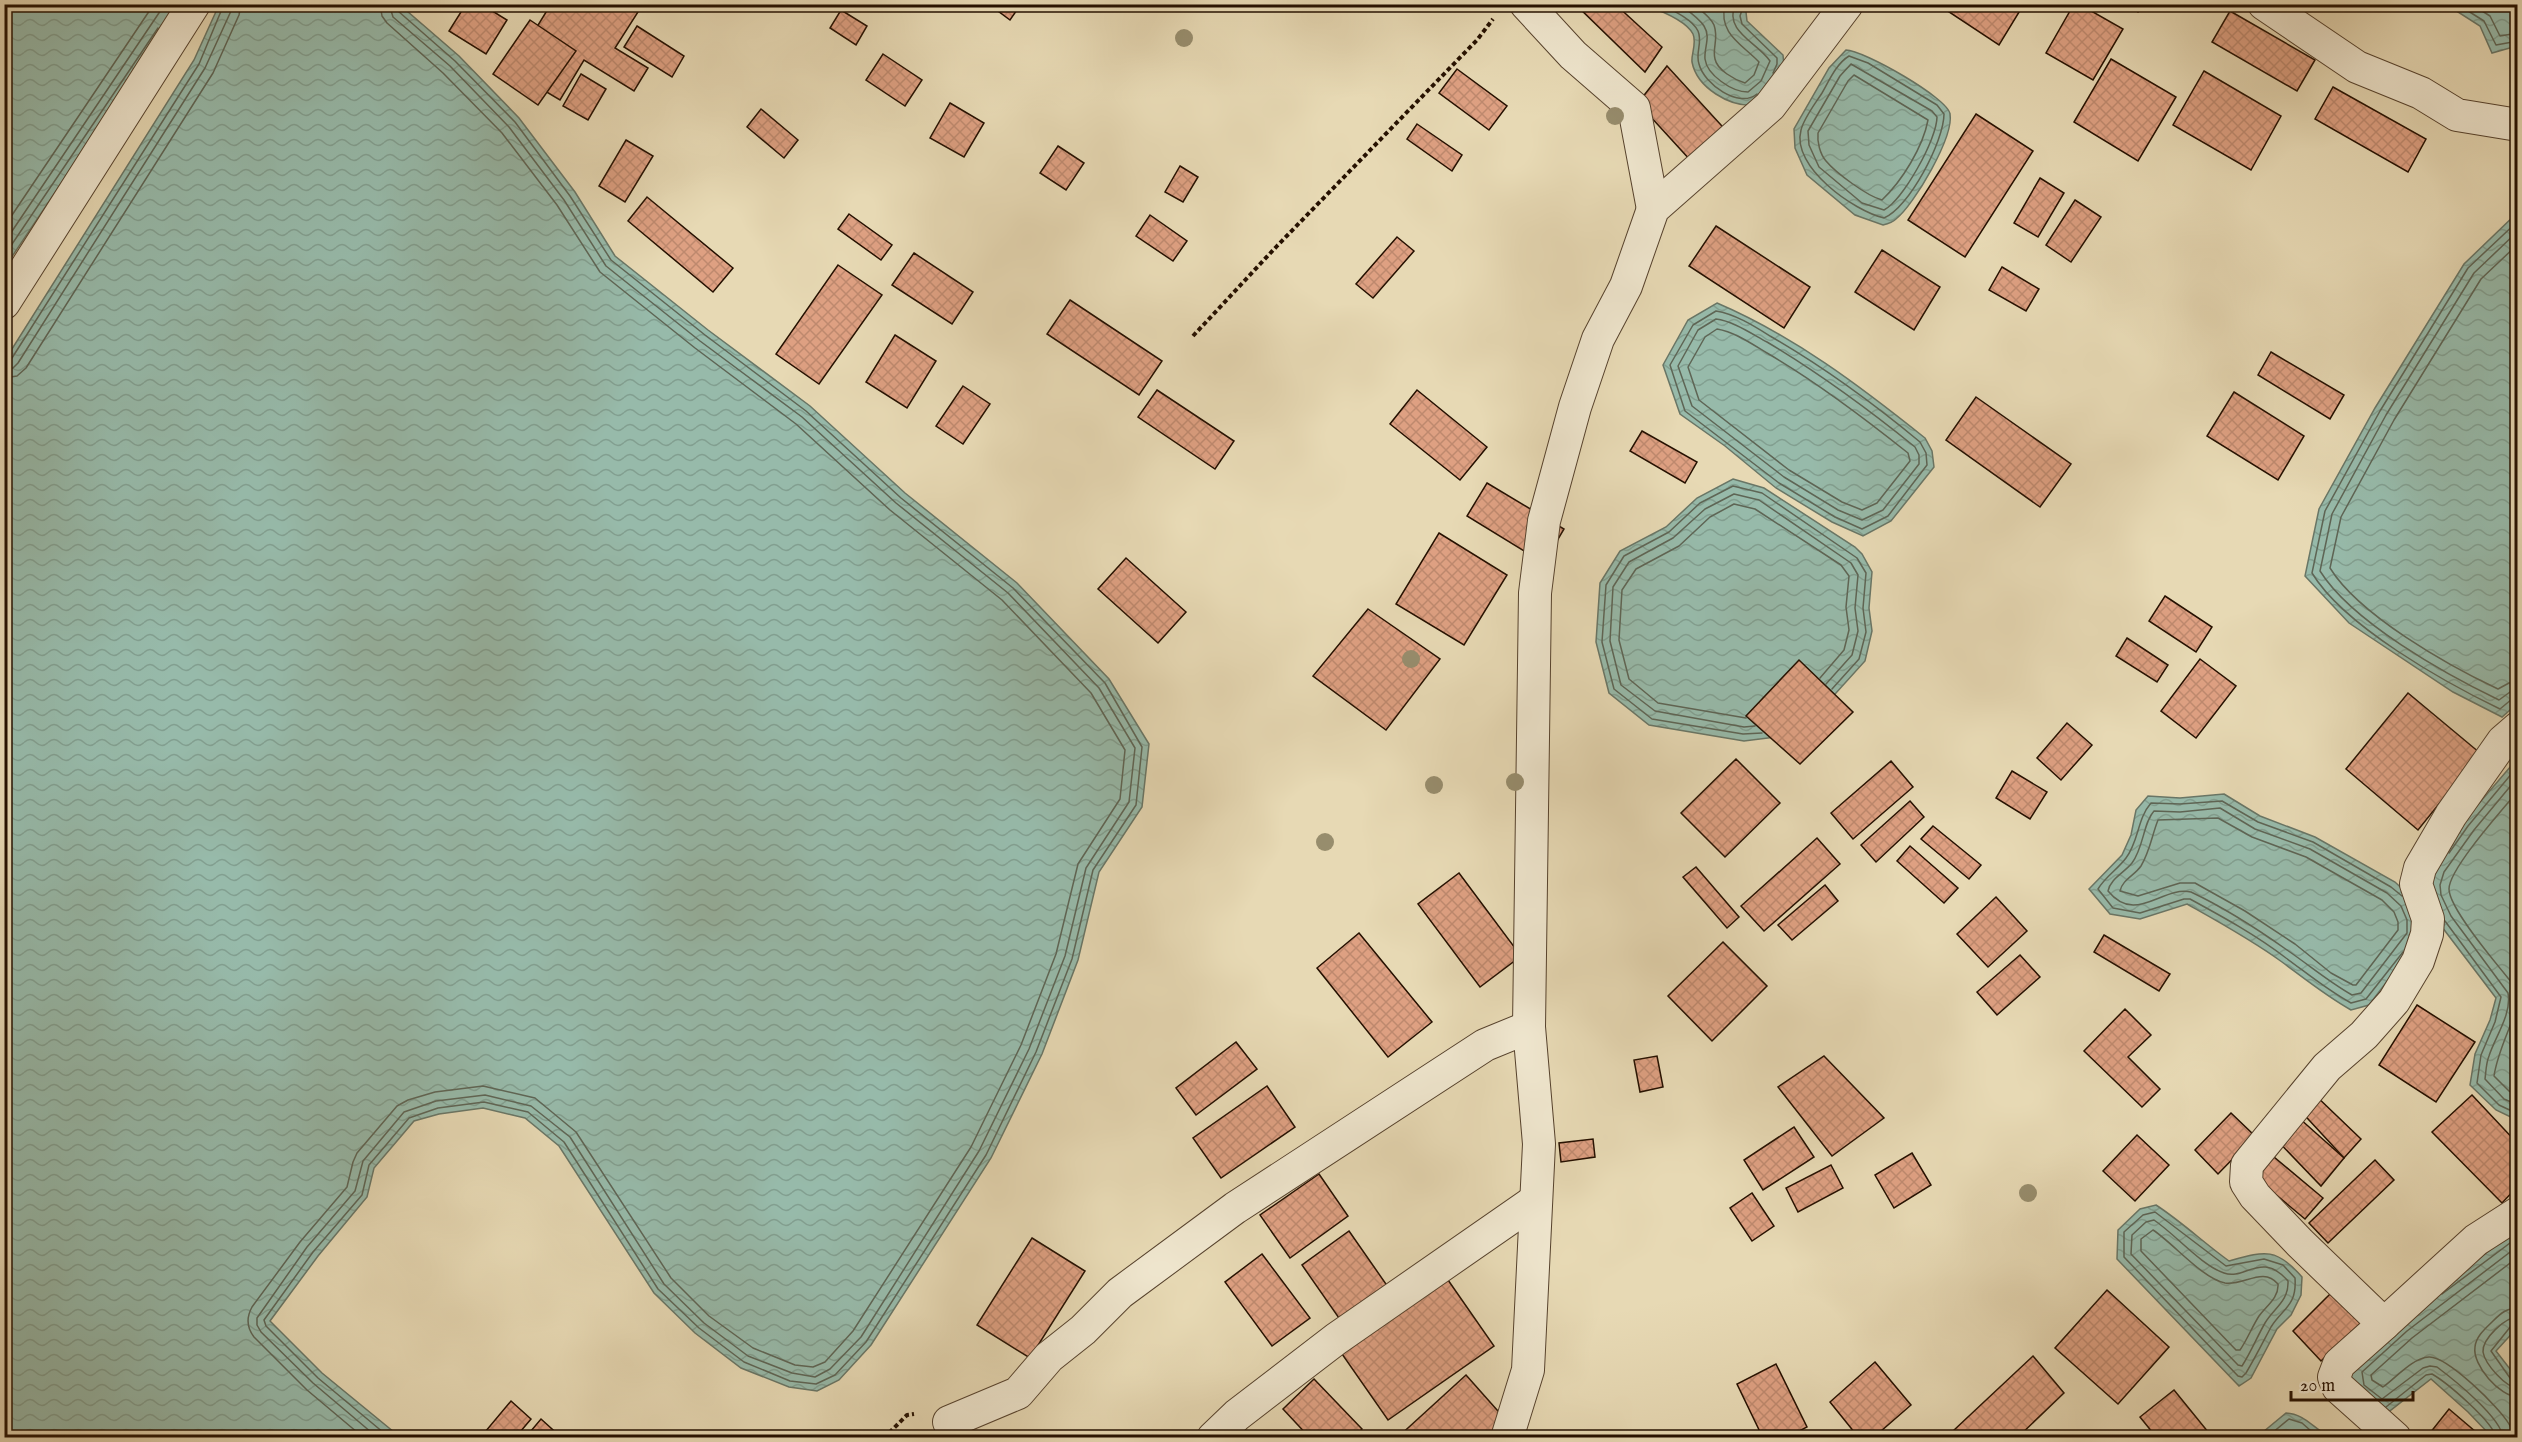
<svg xmlns="http://www.w3.org/2000/svg" width="2522" height="1442" font-family="'IM FELL English',serif">
<style>
.water{fill:url(#water-waves);stroke:#697666;stroke-width:1.5}
.lines{fill:none;stroke-linecap:round;stroke-linejoin:round}
.shore{stroke:#5e6555;stroke-width:1.5}
.building{fill:url(#building-cross-hatch);stroke:#251000;stroke-width:1.5}
.street-casing{stroke:#56422d;stroke-width:34}
.path{stroke:#251000;stroke-width:4;stroke-dasharray:4.5 3;stroke-linecap:butt}
.street{stroke:#efe6ce;stroke-width:32}
.tree{fill:#978d6d}
</style>
<defs>
<pattern id="water-waves" width="16" height="10" patternUnits="userSpaceOnUse" patternTransform="scale(1.5)"><rect width="16" height="10" fill="#97baaa"/><path d="M0 5q4-4 8 0t8 0" fill="none" stroke="#829f90"/></pattern>
<pattern id="building-cross-hatch" width="8" height="8" patternUnits="userSpaceOnUse" patternTransform="scale(1.5)"><rect width="8" height="8" fill="#dea082"/><path d="M0 0l8 8M0 8l8-8" fill="none" stroke="#be896e"/></pattern>
</defs>
<rect width="100%" height="100%" fill="#e7d9b4"/>
<filter id="stains"><feTurbulence type="fractalNoise" baseFrequency=".00333" numOctaves="4"/><feColorMatrix values="0 0 0 0 .2 0 0 0 0 .09 0 0 0 0 .02 0 0 0 .5 -.17"/></filter>
<radialGradient id="worn" r=".72"><stop offset=".6" stop-color="#630" stop-opacity="0"/><stop offset="1" stop-color="#630" stop-opacity=".3"/></radialGradient>
<!-- water -->
<g class="water">
<path d="M5,5h176l-176,262z"/>
<path d="M219,5h181l59,51 60,62 56,74 40,64 93,74 102,76 95,87 112,90 92,96 40,65 -7,63 -43,65 -21,88 -36,94 -51,104 -120,187 -32,35 -22,11 -28,-4 -48,-19 -46,-35 -41,-40 -95,-147 -34,-28 -42,-10 -44,6 -25,7 -40,47 -7,29 -49,59 -48,65 52,52 78,64h-395v-1077l189,-300z"/>
<path d="M1645,5h106l-5,7 1,9 36,34 1,11 -30,39c-24,2 -57,-17 -62,-43 -1,-8 5,-19 1,-28 -7,-14 -34,-24 -48,-29z"/>
<path d="M2447,5h70v41l-25,7 -12,-27z"/>
<path d="M1846,50c17,0 102,48 104,64 4,23 -36,91 -54,105 -3,3 -9,5 -13,6l-28,-10 -48,-40 -12,-27 -1,-19 35,-61z"/>
<path d="M2517,213l1,490 -16,14 -49,-25 -104,-69 -44,-47 14,-67 56,-101 89,-144z"/>
<path d="M1717,303c77,33 143,83 208,135l7,13 2,16 -43,54 -28,15 -31,-14 -56,-34 -51,-42 -45,-32 -17,-49 25,-45z"/>
<path d="M1733,479l31,9 91,59 7,7 10,18 -3,36 3,23 -7,30 -29,32 -44,42 -48,6 -95,-16 -40,-32 -13,-51 4,-59 20,-32 46,-24 31,-29z"/>
<path d="M2517,759v361l-21,-10 -26,-25 5,-31 15,-34 6,-22 -57,-75 -12,-25 5,-32 31,-44z"/>
<path d="M2224,794l36,22 55,21 80,45 17,16 9,39 -52,68 -18,5c-25,-14 -46,-31 -69,-48 -30,-22 -63,-40 -95,-58l-47,15 -30,-5 -21,-25 33,-34 9,-20 5,-25 12,-14 32,2z"/>
<path d="M2156,1205c26,17 48,38 73,56 36,-10 47,-14 73,16l-1,18 -10,20 -14,14 -26,49 -12,8 -122,-127 1,-29 22,-21z"/>
<path d="M2517,1229v99l-21,23 21,27v59h-25l-24,-25 -37,-33 -49,38 -31,-25 -4,-27 102,-83z"/>
<path d="M2286,1413c20,1 28,17 45,24h-74z"/>
</g>
<g class="lines">
<!-- shore -->
<g class="shore">
<path d="M1660,4c12,6 32,15 38,27 5,11 -3,22 1,33 5,20 40,45 58,30"/>
<path d="M1679,4c8,6 20,14 25,22 7,11 0,21 1,33 2,16 27,33 43,33l13,-11 9,-20c-13,-19 -46,-29 -35,-57"/>
<path d="M1693,4c8,7 17,12 21,21 5,14 -2,23 1,34 2,11 20,21 30,24l9,-8 5,-13c-17,-18 -41,-28 -34,-58"/>
<path d="M1744,4l-4,12 2,8 35,34v6l-4,9"/>
<path d="M2457,4l27,17 12,24 22,-4"/>
<path d="M2471,4l19,12 10,20 18,-3"/>
<path d="M1849,56l19,7 69,42 7,9c0,27 -35,94 -60,104 -30,-7 -93,-51 -83,-88 3,-12 14,-26 21,-37 7,-12 14,-29 27,-37z"/>
<path d="M1851,64l81,47 5,6c0,22 -34,83 -53,93l-22,-7 -43,-36 -10,-22 -1,-14 32,-55z"/>
<path d="M1854,75l74,45c-5,27 -26,61 -46,80 -15,-4 -46,-27 -56,-39 -6,-7 -9,-19 -8,-28l30,-52z"/>
<path d="M2518,221l-50,47 -88,143 -55,100 -13,62c32,53 132,109 188,136l12,-10h6"/>
<path d="M4,227l150,-223"/>
<path d="M2518,231l-44,42 -88,142 -54,99 -12,57c32,51 125,103 179,129l11,-8 8,-1"/>
<path d="M4,243l161,-239"/>
<path d="M2518,244l-37,35 -87,141 -53,97 -11,51c29,47 117,97 168,121l11,-6 9,-1"/>
<path d="M4,256l154,-228"/>
<path d="M1716,311c19,3 38,15 54,25 54,31 103,67 150,106l6,11 1,12 -39,51 -26,13 -27,-12 -56,-34 -94,-72 -15,-46 23,-40z"/>
<path d="M1716,319c17,2 36,15 51,23 52,31 101,67 148,105l4,8v9l-36,46 -21,10 -24,-10 -54,-33 -92,-71 -14,-40 20,-36z"/>
<path d="M1717,329c18,3 35,15 50,24 50,29 96,64 141,100l2,8 -33,42 -15,7 -20,-8 -53,-32 -90,-70 -11,-33 17,-30z"/>
<path d="M4,362l8,-4 187,-294 25,-60"/>
<path d="M4,369l9,-1 5,-5 187,-295 26,-57 1,-7"/>
<path d="M4,378l13,-2 9,-8 187,-295 26,-58 2,-11"/>
<path d="M1746,718l-88,-15 -29,-24 -10,-39 3,-50 14,-21 43,-23 31,-29 24,-13 21,5 86,56 8,11 -3,31 3,23 -5,20 -24,28"/>
<path d="M1755,726l-11,1 -89,-16 -34,-26 -11,-44 3,-54 16,-25 44,-24 32,-29 29,-15 25,6 92,63 7,12 -3,33 3,23 -6,24 -26,29"/>
<path d="M1762,733l-19,1 -91,-15 -38,-30 -12,-47 4,-57 18,-29 45,-24 31,-29 33,-17 29,7 95,65 9,15 -3,35 3,24 -7,27 -27,30"/>
<path d="M2518,777l-44,53 -30,42 -4,13 1,10 10,21 57,77c4,21 -13,44 -19,63 -3,7 -3,16 -4,23l19,20 14,6"/>
<path d="M2518,791c-15,18 -69,78 -69,98 0,20 50,78 64,95l5,10"/>
<path d="M2220,808l35,21 55,20 77,44 14,13 6,14v13l-46,60 -9,2c-23,-13 -43,-30 -65,-45 -31,-22 -62,-42 -96,-58 -30,-6 -55,33 -83,-1 2,-12 17,-19 24,-28 12,-16 11,-40 22,-52l26,1z"/>
<path d="M2218,818l34,19 54,20 76,43 12,12 4,10v8l-42,55h-3l-22,-12 -36,-29 -50,-33 -50,-28h-15l-42,13 -18,-5c2,-11 15,-16 21,-25 9,-15 11,-31 17,-46z"/>
<path d="M2449,853l19,-27 50,-60"/>
<path d="M2402,896l-11,-9 -78,-45 -55,-20 -36,-21 -42,3 -29,-1c-14,16 -12,38 -25,55 -8,11 -21,19 -28,31l15,19 27,5 44,-14h6c33,18 66,36 96,59 22,16 41,32 65,45l15,-4 37,-47"/>
<path d="M2445,921l56,76 -6,25 -14,33 -4,28 22,22 19,9"/>
<path d="M2518,1003c-7,25 -20,47 -24,73l15,15 9,4"/>
<path d="M2155,1212l71,54 38,-7 19,6 12,13c2,28 -12,30 -24,49 -8,15 -16,31 -25,46l-4,4 -4,-1 -114,-119v-25l19,-17z"/>
<path d="M2154,1220c22,15 47,45 70,53 21,8 37,-23 64,8 1,20 -14,27 -23,42 -8,14 -14,29 -23,43l-4,-1 -107,-111 1,-19 14,-13z"/>
<path d="M2153,1230c20,13 50,49 72,53 19,3 38,-17 53,1 1,14 -12,22 -19,32 -7,11 -12,24 -19,34h-4l-95,-99v-12z"/>
<path d="M2442,1294l76,-57"/>
<path d="M2518,1308c-11,0 -17,5 -25,13 -7,7 -17,15 -18,26 -3,18 25,50 43,50"/>
<path d="M2518,1317c-13,0 -36,22 -35,35 2,12 23,36 35,36"/>
<path d="M2518,1324l-7,2 -20,25 19,27 8,3"/>
<path d="M2386,1407l40,-32 6,-1c14,8 62,48 64,64"/>
<path d="M364,1438l-57,-48 -53,-53c-7,-9 -8,-19 -2,-30l48,-65 47,-55 6,-25 4,-9 40,-47 11,-6 27,-8 48,-6 52,12 41,34 95,146 38,38 44,32 42,17 18,2 12,-5 28,-31 118,-184 50,-102 35,-91 22,-90 42,-65 5,-49 -34,-57 -89,-93 -112,-90 -94,-86 -101,-76 -95,-76 -43,-67 -55,-72 -59,-60 -56,-50 -5,-7 -2,-12"/>
<path d="M378,1438l-65,-55 -52,-51 -4,-7v-7l50,-71 48,-56 8,-30 41,-49 32,-11 49,-6 46,11 39,31 94,147 40,39 44,33 44,17 23,4 15,-8 31,-32 118,-186 50,-102 36,-93 21,-88 43,-66 6,-54 -36,-60 -91,-95 -112,-90 -94,-86 -102,-76 -94,-75 -42,-66 -55,-73 -59,-61 -57,-49 -4,-13"/>
<path d="M390,1438l-72,-60 -52,-52 -2,-6 49,-68 49,-57 7,-30 40,-47 29,-10 46,-6 44,10 36,30 94,147 41,39 45,34 46,19 26,3 19,-9 31,-33 120,-187 50,-103 36,-93 21,-89 43,-65 6,-58 -37,-64 -92,-95 -112,-90 -95,-87 -101,-76 -94,-75 -41,-64 -55,-74 -60,-61 -57,-50 -2,-7"/>
<path d="M2266,1438l23,-19 13,4 17,15"/>
<path d="M2503,1438c-1,-20 -50,-59 -66,-71l-7,-1 -7,2 -41,31 -18,-14 -2,-13 45,-41 111,-85"/>
<path d="M2512,1438c0,-5 0,-10 -3,-14 -9,-16 -62,-68 -80,-67 -17,1 -33,21 -46,30l-11,-7 -1,-5 41,-37 106,-81"/>
</g>
</g>
<!-- building -->
<g class="building">
<path d="M466,4h15l26,16 -21,34 -37,-23z"/>
<path d="M551,4h76l11,8 -23,36 33,20 -14,23 -50,-31 -24,40 -32,-19 25,-40 -18,-11z"/>
<path d="M1003,4h18l-11,16 -12,-9z"/>
<path d="M1575,4h40l47,43 -17,25z"/>
<path d="M1937,4h87l-25,41z"/>
<path d="M2074,4h5l44,25 -30,51 -47,-27z"/>
<path d="M2125,4h17l-4,8z"/>
<path d="M841,10l26,16 -11,19 -26,-17z"/>
<path d="M2230,11l85,49 -18,31 -85,-49z"/>
<path d="M530,20l46,31 -38,54 -45,-31z"/>
<path d="M637,26l47,30 -12,21 -48,-30z"/>
<path d="M883,54l39,26 -17,26 -39,-26z"/>
<path d="M2111,59l65,38 -38,64 -64,-39z"/>
<path d="M1667,66l65,71 -29,37 -65,-71z"/>
<path d="M1457,69l50,37 -18,24 -50,-37z"/>
<path d="M2204,71l77,45 -30,54 -78,-45z"/>
<path d="M581,74l25,15 -18,31 -25,-14z"/>
<path d="M2333,87l93,52 -18,33 -93,-53z"/>
<path d="M950,103l34,20 -20,34 -34,-19z"/>
<path d="M761,109l37,31 -14,18 -37,-31z"/>
<path d="M1976,114l57,37 -68,106 -57,-37z"/>
<path d="M1417,124l45,31 -10,16 -45,-32z"/>
<path d="M626,140l27,16 -28,46 -26,-16z"/>
<path d="M1058,146l26,17 -18,27 -26,-17z"/>
<path d="M1180,166l18,11 -15,25 -18,-10z"/>
<path d="M2040,178l24,15 -26,44 -24,-14z"/>
<path d="M647,197l86,71 -20,24 -85,-71z"/>
<path d="M2075,200l26,17 -30,45 -25,-17z"/>
<path d="M849,214l43,31 -11,15 -43,-31z"/>
<path d="M1150,215l37,26 -14,20 -37,-25z"/>
<path d="M1716,226l94,61 -26,41 -95,-62z"/>
<path d="M1397,237l17,14 -41,47 -17,-14z"/>
<path d="M1882,250l58,37 -26,43 -59,-38z"/>
<path d="M914,253l59,39 -21,32 -60,-39z"/>
<path d="M838,265l44,30 -63,89 -43,-30z"/>
<path d="M2002,267l37,22 -13,22 -37,-21z"/>
<path d="M1070,300l92,61 -23,34 -92,-61z"/>
<path d="M895,335l41,26 -29,47 -41,-26z"/>
<path d="M2271,352l73,43 -14,24 -72,-44z"/>
<path d="M963,386l27,18 -27,40 -27,-18z"/>
<path d="M1157,390l77,51 -19,28 -77,-52z"/>
<path d="M1417,390l70,57 -27,33 -70,-56z"/>
<path d="M2234,392l70,44 -26,44 -71,-44z"/>
<path d="M1976,397l95,67 -31,43 -94,-67z"/>
<path d="M1642,431l55,31 -12,21 -55,-32z"/>
<path d="M1487,483l77,46 -20,34 -77,-47z"/>
<path d="M1439,533l68,42 -43,70 -68,-41z"/>
<path d="M1126,558l60,54 -28,31 -60,-54z"/>
<path d="M2165,596l47,31 -16,25 -47,-31z"/>
<path d="M1368,609l72,50 -54,71 -73,-54z"/>
<path d="M2127,638l41,27 -11,17 -41,-26z"/>
<path d="M2200,659l36,27 -40,52 -35,-27z"/>
<path d="M1799,660l54,52 -53,52 -54,-48z"/>
<path d="M2408,693l72,60 -62,77 -72,-61z"/>
<path d="M2067,723l25,22 -31,35 -24,-22z"/>
<path d="M1736,759l44,44 -55,54 -44,-44z"/>
<path d="M1891,761l22,26 -60,52 -22,-26z"/>
<path d="M2012,771l35,21 -17,27 -34,-21z"/>
<path d="M1910,801l14,16 -48,45 -15,-17z"/>
<path d="M1933,826l48,39 -12,14 -48,-40z"/>
<path d="M1817,838l23,26 -76,67 -23,-25z"/>
<path d="M1910,846l48,42 -14,15 -47,-42z"/>
<path d="M1696,867l43,50 -12,11 -44,-51z"/>
<path d="M1459,873l62,83 -41,31 -62,-83z"/>
<path d="M1825,885l13,16 -46,39 -14,-15z"/>
<path d="M1996,897l31,34 -39,36 -31,-33z"/>
<path d="M1359,933l73,89 -44,35 -71,-89z"/>
<path d="M2104,935l66,39 -11,17 -65,-39z"/>
<path d="M1723,942l44,44 -55,55 -44,-45z"/>
<path d="M2020,955l20,22 -43,38 -20,-23z"/>
<path d="M2417,1005l58,37 -39,60 -57,-37z"/>
<path d="M2125,1009l26,26 -23,22 32,32 -18,18 -58,-56z"/>
<path d="M1236,1042l21,27 -61,46 -20,-27z"/>
<path d="M1657,1056l6,31 -23,5 -6,-32z"/>
<path d="M1824,1056l60,62 -52,38 -54,-69z"/>
<path d="M1267,1086l28,41 -74,51 -28,-40z"/>
<path d="M2313,1093l48,46 -17,19 -47,-51z"/>
<path d="M2472,1095l46,49v42l-16,17 -70,-71z"/>
<path d="M2290,1110l54,48 -23,28 -52,-54z"/>
<path d="M2231,1113l24,23 -37,38 -23,-24z"/>
<path d="M1794,1127l20,30 -51,33 -19,-30z"/>
<path d="M2137,1135l32,30 -34,36 -32,-30z"/>
<path d="M1593,1139l2,18 -34,5 -2,-19z"/>
<path d="M2268,1152l55,46 -18,21 -55,-46z"/>
<path d="M1912,1153l19,32 -37,23 -19,-33z"/>
<path d="M2375,1160l19,20 -66,63 -19,-20z"/>
<path d="M1831,1165l12,23 -45,24 -12,-24z"/>
<path d="M1319,1174l29,42 -58,42 -30,-43z"/>
<path d="M1752,1193l22,33 -22,15 -22,-33z"/>
<path d="M1349,1231l46,66 -47,34 -46,-66z"/>
<path d="M1032,1238l53,33 -55,87 -53,-33z"/>
<path d="M1262,1254l48,64 -38,28 -47,-64z"/>
<path d="M1448,1280l46,66 -106,74 -46,-66z"/>
<path d="M2338,1286l29,31 -46,44 -28,-30z"/>
<path d="M2107,1290l62,57 -51,57 -63,-56z"/>
<path d="M2033,1356l31,37 -47,45h-57l-7,-7z"/>
<path d="M1875,1362l36,43 -38,33h-14l-29,-36z"/>
<path d="M1776,1364l31,63 -21,11h-23l-26,-54z"/>
<path d="M1466,1375l39,44 -20,19h-88z"/>
<path d="M1314,1379l48,50 -9,9h-43l-27,-29z"/>
<path d="M2174,1390l39,48h-56l-17,-21z"/>
<path d="M511,1401l20,18 -16,19h-35z"/>
<path d="M2449,1409l34,29h-57z"/>
<path d="M541,1419l21,19h-37z"/>
</g>
<g class="lines">
<defs>
<g id="street">
<path d="M1526,4l47,51 61,53 19,101"/>
<path d="M2264,4l93,63 64,26 36,22 61,10"/>
<path d="M4,303l190,-299"/>
<path d="M2384,1324l92,-84 42,-27"/>
<path d="M949,1422l69,-29 31,-36 34,-27 37,-37 115,-85 250,-163 44,-18"/>
<path d="M1213,1438l24,-23 99,-76 200,-139"/>
<path d="M1507,1438l21,-68 11,-226 -10,-117 6,-434 9,-72 31,-114 23,-68 28,-53 27,-77 117,-103 77,-102"/>
<path d="M2395,1438l-57,-51 -4,-10 5,-13 45,-40 -84,-81 -45,-47 -9,-14 1,-17 80,-98 37,-32 30,-34 24,-40 9,-27 1,-15 -12,-35 4,-16 31,-53 52,-74 15,-13"/>
</g>
</defs>
<!-- street casing -->
<use href="#street" class="street-casing"/>
<!-- path -->
<g class="path">
<path d="M1193,336l84,-90 200,-206 16,-21"/>
<path d="M884,1438l23,-23 7,-1"/>
</g>
<!-- street -->
<use href="#street" class="street"/>
</g>
<!-- trees -->
<g class="tree">
<circle cx="1184" cy="38" r="9"/>
<circle cx="1615" cy="116" r="9"/>
<circle cx="1411" cy="659" r="9"/>
<circle cx="1515" cy="782" r="9"/>
<circle cx="1434" cy="785" r="9"/>
<circle cx="1325" cy="842" r="9"/>
<circle cx="2028" cy="1193" r="9"/>
</g>
<!-- margin -->
<rect width="2522" height="1442" fill="none" stroke="#e7d9b4" stroke-width="24"/>
<rect x="6" y="6" width="2510" height="1430" fill="none" stroke="#251000" stroke-width="3"/>
<rect x="12" y="12" width="2498" height="1418" fill="none" stroke="#251000" stroke-width="1.5"/>
<!-- scale -->
<path d="M2291 1391v9h122v-9" fill="none" stroke="#251000" stroke-width="3"/>
<text x="2300" y="1391" font-size="18" fill="#251000" stroke="#efe6ce" stroke-width="4.5" paint-order="stroke">20 m</text>
<rect width="100%" height="100%" filter="url(#stains)"/>
<rect width="100%" height="100%" fill="url(#worn)"/>
</svg>
